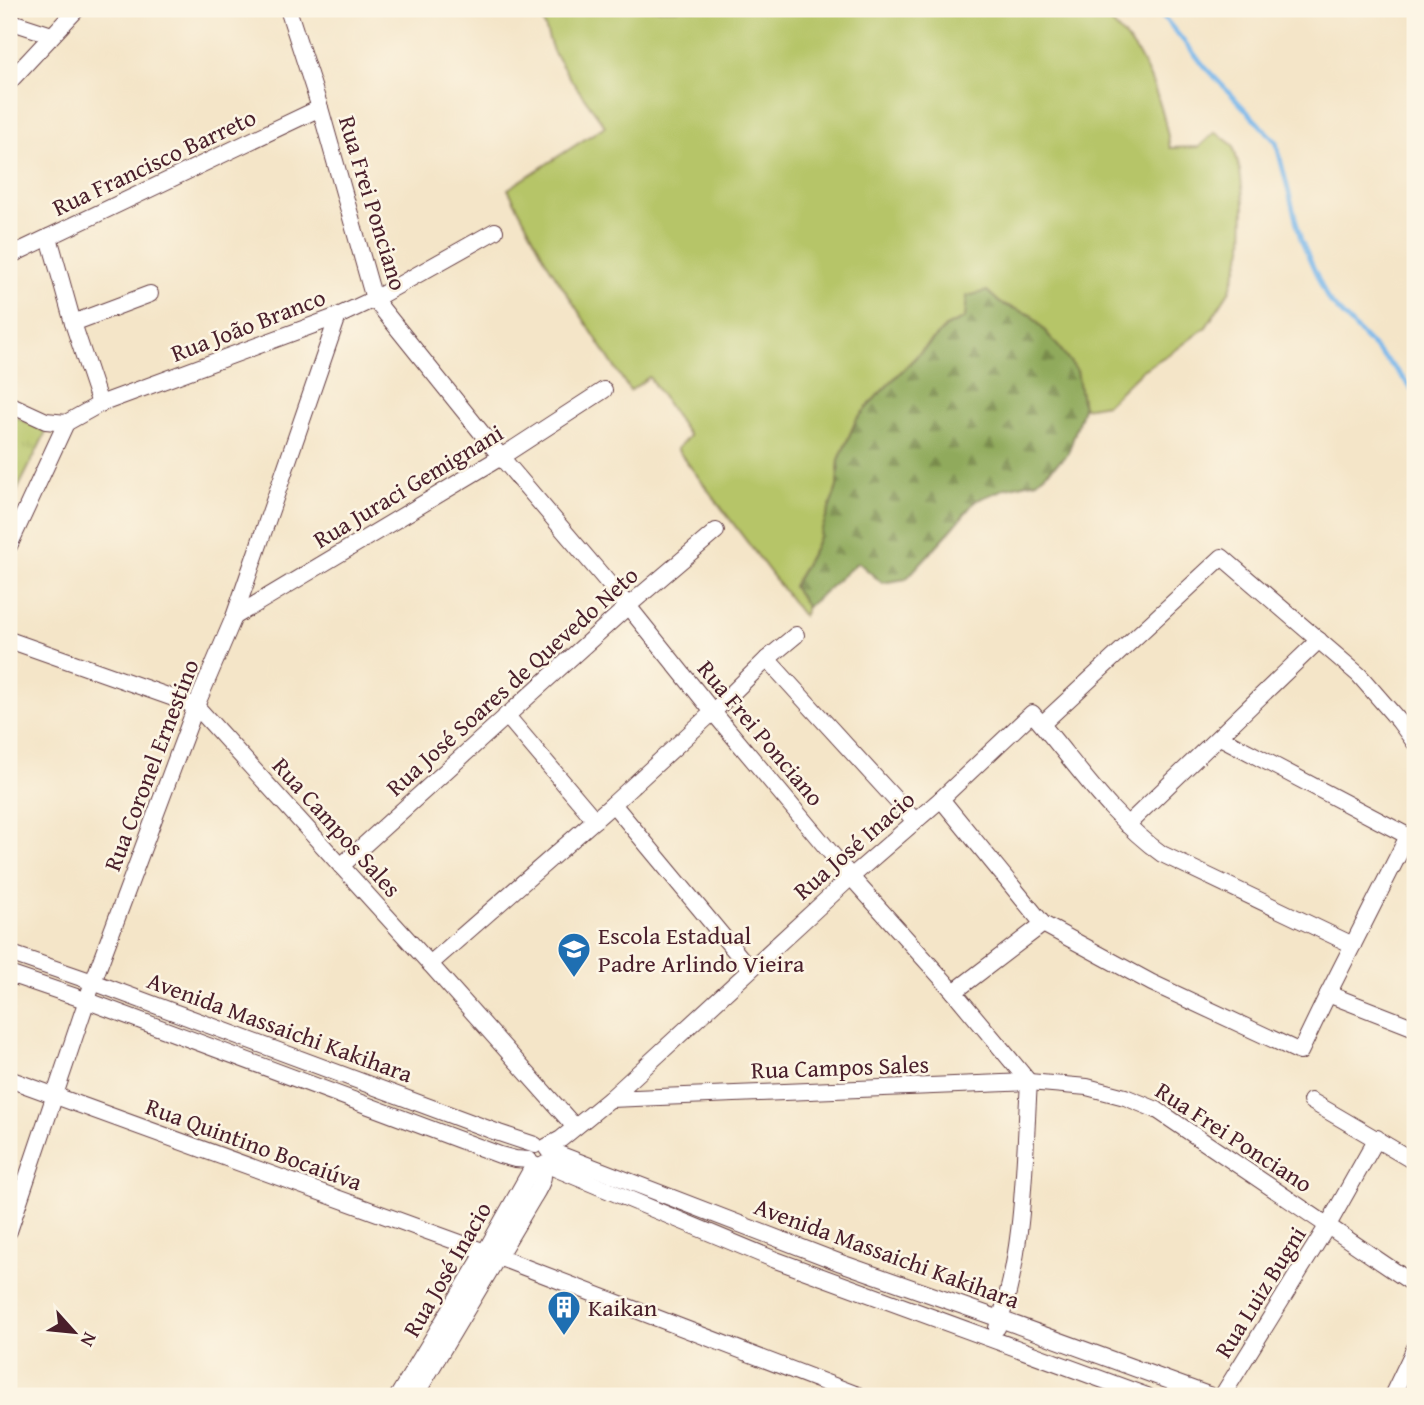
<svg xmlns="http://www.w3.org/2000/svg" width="1424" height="1405" font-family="'Gentium Book Plus',serif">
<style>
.grass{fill:#b6c568;stroke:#80724a;stroke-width:2}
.forest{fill:url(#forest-firs);stroke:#6d6444;stroke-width:2}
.park{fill:url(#park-tufts);stroke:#80724a;stroke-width:2}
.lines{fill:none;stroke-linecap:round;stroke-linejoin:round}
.stream{stroke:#78b7eb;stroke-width:4.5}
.minor-casing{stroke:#643d43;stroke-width:18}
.minor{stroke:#fff;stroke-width:16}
.labels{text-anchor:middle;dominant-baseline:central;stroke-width:5;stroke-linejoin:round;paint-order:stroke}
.street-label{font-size:24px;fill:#4a1f2b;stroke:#fcf5e5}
.poi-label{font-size:24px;fill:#4a1f2b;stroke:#fcf5e5;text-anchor:start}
</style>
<defs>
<pattern id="forest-firs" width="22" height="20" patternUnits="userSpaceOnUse" patternTransform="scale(1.75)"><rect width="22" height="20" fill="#90aa5c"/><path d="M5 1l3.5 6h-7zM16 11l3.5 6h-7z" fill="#788a4c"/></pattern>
<pattern id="park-tufts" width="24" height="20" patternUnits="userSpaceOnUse" patternTransform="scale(1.75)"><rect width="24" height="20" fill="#b6c568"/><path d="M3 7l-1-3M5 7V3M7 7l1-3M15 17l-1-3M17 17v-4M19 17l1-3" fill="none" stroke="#9ea95a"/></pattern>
</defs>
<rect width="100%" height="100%" fill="#fcf5e5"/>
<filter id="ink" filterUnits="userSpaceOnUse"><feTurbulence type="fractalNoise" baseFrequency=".0143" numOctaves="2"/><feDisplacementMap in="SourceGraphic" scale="14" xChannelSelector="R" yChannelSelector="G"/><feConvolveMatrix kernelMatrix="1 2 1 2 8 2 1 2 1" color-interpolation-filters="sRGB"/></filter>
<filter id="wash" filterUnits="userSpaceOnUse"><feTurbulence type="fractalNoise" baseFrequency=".00686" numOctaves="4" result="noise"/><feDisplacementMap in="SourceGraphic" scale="28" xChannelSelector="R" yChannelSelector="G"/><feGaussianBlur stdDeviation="1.57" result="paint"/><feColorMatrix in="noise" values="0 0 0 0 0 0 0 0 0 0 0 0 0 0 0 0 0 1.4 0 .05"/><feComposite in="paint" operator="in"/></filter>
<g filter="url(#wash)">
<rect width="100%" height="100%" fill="#f4e5c8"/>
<!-- grass -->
<path class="grass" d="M539,9h559c13,14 31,30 40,45 17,29 27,62 32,94l29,-1 16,-15 18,13 7,26 4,32 -1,45 -13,42 -24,37 -29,22 -36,22 -34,33 -24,4 -6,-37 -20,-26 -26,-30 -31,-12 -13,-12 -22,27 -20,9 -68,69 -21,24 -17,40 -2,27 -12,34 -10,26 -22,39 14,21 -4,9 -126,-167 12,-13 -40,-59 -19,14 -84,-130 -38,-72 97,-63 -36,-49 -16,-26z"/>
<!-- forest -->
<path class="forest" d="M987,291l13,12 31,12 26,30 20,26 6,37 -15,46 -31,27 -31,7 -31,13 -22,27 -47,51 -24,4 -24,-21 -51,45 -14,-20 22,-40 10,-26 12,-34 2,-27 17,-40 21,-24 69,-69 19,-9 2,-22z"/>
<!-- park -->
<path class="park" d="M9,413l37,19 -37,75z"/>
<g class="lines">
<!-- stream -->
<path class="stream" d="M1157,9l49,59 70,74 25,98 27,60 70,72 17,21"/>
</g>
</g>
<g filter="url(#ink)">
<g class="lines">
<defs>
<g id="minor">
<path d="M288,9l32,99 54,191 127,158 127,149 85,106 138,165 103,115 75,90"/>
<path d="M9,21l43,14"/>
<path d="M9,82l68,-73"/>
<path d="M49,237l24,86 27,81"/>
<path d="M9,256l311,-148"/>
<path d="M73,323l77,-29"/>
<path d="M9,404l37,17 20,2 34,-19 238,-88 36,-17 121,-68"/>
<path d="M9,546l57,-123"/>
<path d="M234,617l267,-160 103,-67"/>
<path d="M9,640l187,66 234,258 145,163"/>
<path d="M767,659l148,162"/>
<path d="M506,715l89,105"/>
<path d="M1042,724l180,-167 137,118 40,46 16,22"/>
<path d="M1220,737l188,99"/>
<path d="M941,799l102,125 109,59 148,69 28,-58 80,-158 7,-2"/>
<path d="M613,804l137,165"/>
<path d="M1127,825l192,-185"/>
<path d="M341,866l287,-260 88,-75"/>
<path d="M9,953l84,29 406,151 36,12"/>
<path d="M430,964l183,-160 100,-92 54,-53 29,-24"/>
<path d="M9,974l79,27 412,154 15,4 14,1"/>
<path d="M954,992l89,-68"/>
<path d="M1328,994l87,34"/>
<path d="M9,1079l476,173 375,144"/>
<path d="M610,1099l419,-17 58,5 38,10 32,13 258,175"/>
<path d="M1311,1101l104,61"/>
<path d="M546,1147l15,-8 49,-40 241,-222 90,-78 91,-86c42,48 78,104 130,141l191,91"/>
<path d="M548,1150l293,113 159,56 211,77"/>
<path d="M545,1164l228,95 374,137"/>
<path d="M9,1231l84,-249 103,-276 38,-89 104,-301"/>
<path d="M997,1328c28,-74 27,-168 32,-246"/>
<path d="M398,1396l87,-144 49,-87"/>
<path d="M415,1396l118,-198c6,-10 14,-21 8,-32"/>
<path d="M1222,1396l106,-171 49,-87"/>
<path d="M1392,1396l23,-48"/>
</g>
</defs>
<!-- minor casing -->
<use href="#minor" class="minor-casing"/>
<!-- minor -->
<use href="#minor" class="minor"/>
</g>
</g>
<!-- icons -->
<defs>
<symbol id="school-pin" viewBox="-11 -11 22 30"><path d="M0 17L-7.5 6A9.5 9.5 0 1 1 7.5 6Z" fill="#1f6fb2" stroke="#fcf5e5"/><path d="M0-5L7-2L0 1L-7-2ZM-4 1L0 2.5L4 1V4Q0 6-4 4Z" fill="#fff"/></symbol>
<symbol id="building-pin" viewBox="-11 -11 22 30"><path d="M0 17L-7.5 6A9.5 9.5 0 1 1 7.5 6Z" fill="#1f6fb2" stroke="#fcf5e5"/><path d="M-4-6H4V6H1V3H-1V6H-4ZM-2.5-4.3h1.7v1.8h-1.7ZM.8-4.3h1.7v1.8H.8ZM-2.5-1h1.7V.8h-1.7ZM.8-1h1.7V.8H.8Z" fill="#fff"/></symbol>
</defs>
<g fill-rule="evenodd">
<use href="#school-pin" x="555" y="930" width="38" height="52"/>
<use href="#building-pin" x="545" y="1288" width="38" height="52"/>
</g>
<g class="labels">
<!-- street labels -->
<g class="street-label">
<text transform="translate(154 162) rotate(-25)">Rua Francisco Barreto</text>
<text transform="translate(373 203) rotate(73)">Rua Frei Ponciano</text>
<text transform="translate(248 325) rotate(-21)">Rua João Branco</text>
<text transform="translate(408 486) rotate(-31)">Rua Juraci Gemignani</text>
<text transform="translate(512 681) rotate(-42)">Rua José Soares de Quevedo Neto</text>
<text transform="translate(761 733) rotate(50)">Rua Frei Ponciano</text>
<text transform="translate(151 765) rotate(-69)">Rua Coronel Ernestino</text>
<text transform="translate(337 827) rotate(48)">Rua Campos Sales</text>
<text transform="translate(854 845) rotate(-41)">Rua José Inacio</text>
<text transform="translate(280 1027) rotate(20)">Avenida Massaichi Kakihara</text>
<text transform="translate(840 1067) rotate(-2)">Rua Campos Sales</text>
<text transform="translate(1234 1137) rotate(33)">Rua Frei Ponciano</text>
<text transform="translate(254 1144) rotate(20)">Rua Quintino Bocaiúva</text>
<text transform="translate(887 1253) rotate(20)">Avenida Massaichi Kakihara</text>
<text transform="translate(447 1269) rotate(-60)">Rua José Inacio</text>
<text transform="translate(1260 1292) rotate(-58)">Rua Luiz Bugni</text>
</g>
<!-- poi labels -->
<g class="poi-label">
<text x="598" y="935">Escola Estadual<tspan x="598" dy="28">Padre Arlindo Vieira</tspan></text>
<text x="588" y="1307">Kaikan</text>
</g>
</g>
<!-- margin -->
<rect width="1424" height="1405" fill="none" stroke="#fcf5e5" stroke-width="35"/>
<!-- north arrow -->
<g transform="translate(74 1332) rotate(117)" stroke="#fcf5e5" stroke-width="5" paint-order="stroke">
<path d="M0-5L12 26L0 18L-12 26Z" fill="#4a1f2b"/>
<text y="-10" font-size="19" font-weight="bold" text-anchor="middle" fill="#4a1f2b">N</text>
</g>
</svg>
